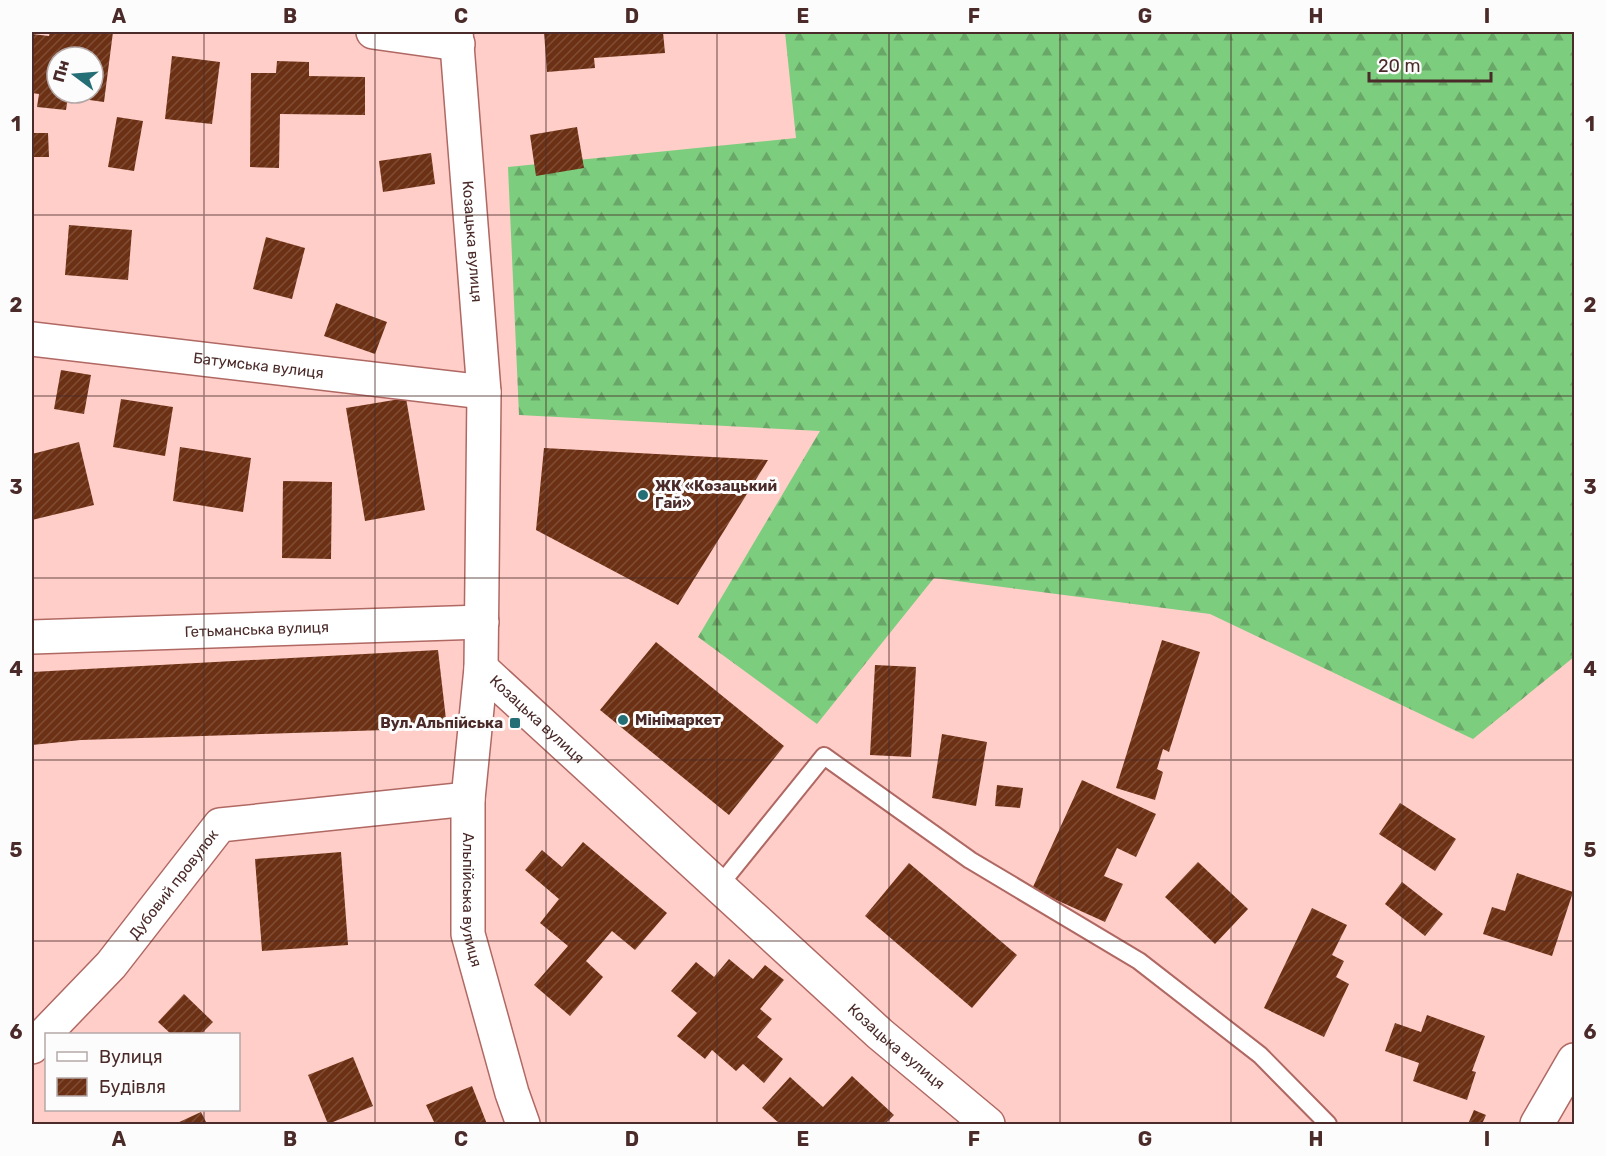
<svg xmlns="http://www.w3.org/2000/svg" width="1606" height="1156" font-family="Rubik,sans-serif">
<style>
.forest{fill:url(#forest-firs)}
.building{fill:url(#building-hatch);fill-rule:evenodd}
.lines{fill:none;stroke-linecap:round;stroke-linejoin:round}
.service-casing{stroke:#b06863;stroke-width:20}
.minor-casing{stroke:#b06863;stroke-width:36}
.service{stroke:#fff;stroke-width:16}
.minor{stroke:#fff;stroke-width:33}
.grid{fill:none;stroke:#4a2b29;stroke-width:1.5;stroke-opacity:0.55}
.poi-dot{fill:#246f76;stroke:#fcfcfc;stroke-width:2}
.labels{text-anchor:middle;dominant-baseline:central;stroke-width:6;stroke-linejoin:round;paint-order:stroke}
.street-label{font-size:15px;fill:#4a2b29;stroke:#fcfcfc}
.poi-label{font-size:15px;font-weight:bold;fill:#4a2b29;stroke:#fcfcfc;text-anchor:start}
.neatline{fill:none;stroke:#4a2b29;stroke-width:2}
.grid-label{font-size:20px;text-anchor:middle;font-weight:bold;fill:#4a2b29}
</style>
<defs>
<pattern id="forest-firs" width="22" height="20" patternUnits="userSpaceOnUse" patternTransform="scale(1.5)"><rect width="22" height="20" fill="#7dcd7e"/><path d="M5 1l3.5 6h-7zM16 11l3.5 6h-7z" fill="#68a767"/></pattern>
<pattern id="building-hatch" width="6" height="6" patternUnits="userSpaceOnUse" patternTransform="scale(1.5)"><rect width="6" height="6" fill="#6c3114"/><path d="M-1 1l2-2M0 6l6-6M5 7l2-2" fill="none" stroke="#7f4d36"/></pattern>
</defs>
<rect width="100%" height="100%" fill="#ffcec9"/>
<!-- forest -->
<path class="forest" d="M785,32h789v625l-101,82 -263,-125 -276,-36 -117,146 -119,-87 122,-206 -301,-16 -11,-248 288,-29z"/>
<!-- building -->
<g class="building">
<path d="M50,32h63l-9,70 -36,-5 -2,13 -29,-3 2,-13 -7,-1v-59l17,2zM57,57h36v36h-36z"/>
<path d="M544,32h119l2,21 -71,5 1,10 -48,4z"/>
<path d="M172,56l48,6 -8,62 -47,-5z"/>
<path d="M277,61l32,1v14l56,1v38l-85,-1 -1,54 -29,-1 1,-94h25z"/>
<path d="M117,117l26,4 -9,50 -26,-4z"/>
<path d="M577,127l7,41 -48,8 -6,-41z"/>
<path d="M32,133h16l1,24h-17z"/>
<path d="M431,153l4,31 -52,8 -4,-31z"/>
<path d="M69,225l63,5 -4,50 -63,-5z"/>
<path d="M266,237l39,11 -13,51 -39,-10z"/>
<path d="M336,303l51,19 -12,32 -51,-18z"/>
<path d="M61,370l30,5 -7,39 -30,-5z"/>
<path d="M406,398l19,112 -60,11 -19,-113z"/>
<path d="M121,399l52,8 -8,49 -52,-9z"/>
<path d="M79,442l15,63 -62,15v-66z"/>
<path d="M180,447l71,11 -8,54 -70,-11z"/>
<path d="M544,448l224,12 -90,145 -142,-75z"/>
<path d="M283,481l49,1 -1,77 -49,-1z"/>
<path d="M1162,640l38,12 -31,100 -6,-3 -6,20 6,3 -8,28 -39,-12z"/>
<path d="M656,642l128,104 -55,69 -129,-105z"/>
<path d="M438,650l9,78 -366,12 -49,5v-73z"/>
<path d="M875,665l41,2 -5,90 -41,-2z"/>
<path d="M942,734l45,8 -11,64 -44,-8z"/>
<path d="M1082,780l74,34 -20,43 -19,-9 -13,28 19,8 -18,38 -73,-33z"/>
<path d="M997,785l26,3 -3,20 -25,-2z"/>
<path d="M1400,803l56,36 -21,32 -56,-37z"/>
<path d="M583,842l84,71 -32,37 -23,-19 -26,30 17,16 -33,39 -36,-31 34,-39 -28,-23 19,-24 -34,-29 17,-20 20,17z"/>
<path d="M341,852l7,93 -86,6 -7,-92z"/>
<path d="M1198,862l50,47 -33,35 -50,-47z"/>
<path d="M909,863l108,92 -45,53 -107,-92z"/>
<path d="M1517,873l56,19 -21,64 -69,-22 9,-27 13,4z"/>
<path d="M1402,882l41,32 -18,22 -40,-32z"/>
<path d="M1312,908l35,17 -15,30 12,6 -8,16 13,7 -25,53 -60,-29z"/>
<path d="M729,959l24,20 12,-14 19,15 -24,29 12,10 -15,18 26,22 -19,24 -21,-19 -7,7 -24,-21 -7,9 -28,-23 20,-23 -26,-22 25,-29 18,15z"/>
<path d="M184,994l29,28 -12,12h-30l-13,-12z"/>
<path d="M1427,1015l58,21 -13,35 4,1 -9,28 -54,-19 6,-18 -34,-12 10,-28 26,9z"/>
<path d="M353,1057l20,49 -45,18 -20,-49z"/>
<path d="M852,1076l42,39 -9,9h-105l-18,-16 28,-31 33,30z"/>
<path d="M472,1086l15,38h-52l-9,-19z"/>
<path d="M1474,1110l12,5 -4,9h-14z"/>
<path d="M201,1112l6,12h-32z"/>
</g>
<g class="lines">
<defs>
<path id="service" d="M719,886l105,-130 146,104 169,101 121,94 68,69"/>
<g id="minor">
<path d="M373,32l85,12"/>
<path id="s1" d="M456,32l28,360 -3,276 -13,131v135l44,159 11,31"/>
<path id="s2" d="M32,339l452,53"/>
<path id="s3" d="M32,637l450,-15"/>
<path id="s4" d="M481,668l399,366 108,90"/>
<path id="s5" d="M32,1047l79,-82 109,-140 248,-26"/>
<path d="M1537,1124l37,-64"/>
</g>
</defs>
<!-- service casing -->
<use href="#service" class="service-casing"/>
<!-- minor casing -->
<use href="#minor" class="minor-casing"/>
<!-- service -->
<use href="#service" class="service"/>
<!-- minor -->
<use href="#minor" class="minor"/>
</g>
<!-- grid -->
<path class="grid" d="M204,32v1002M375,32v1092M546,32v1092M717,32v1092M889,32v1092M1060,32v1092M1231,32v1092M1402,32v1092M32,215h1542M32,396h1542M32,578h1542M32,760h1542M32,941h1542M204,1110v14"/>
<!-- markers -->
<g class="poi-dot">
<circle cx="643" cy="495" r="6"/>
<circle cx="623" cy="720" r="6"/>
<rect x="509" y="717" width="12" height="12" rx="3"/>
</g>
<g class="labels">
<!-- street labels -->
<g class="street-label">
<text stroke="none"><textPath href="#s1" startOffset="210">Козацька вулиця</textPath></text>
<text stroke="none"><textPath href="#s2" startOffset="228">Батумська вулиця</textPath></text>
<text stroke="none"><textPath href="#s3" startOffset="225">Гетьманська вулиця</textPath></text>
<text stroke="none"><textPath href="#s4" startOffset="76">Козацька вулиця</textPath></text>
<text stroke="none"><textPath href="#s5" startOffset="216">Дубовий провулок</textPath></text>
<text stroke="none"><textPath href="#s1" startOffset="870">Альпійська вулиця</textPath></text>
<text stroke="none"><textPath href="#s4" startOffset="562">Козацька вулиця</textPath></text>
</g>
<!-- poi labels -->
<g class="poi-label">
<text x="655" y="486">ЖК «Козацький<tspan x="655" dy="17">Гай»</tspan></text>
<text x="635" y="720">Мінімаркет</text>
<text x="503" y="723" text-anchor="end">Вул. Альпійська</text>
</g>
</g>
<!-- border -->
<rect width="1606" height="1156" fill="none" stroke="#fcfcfc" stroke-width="66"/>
<!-- legend -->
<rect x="45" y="1033" width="195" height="78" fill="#fcfcfc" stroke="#b5a8a8" stroke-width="1.5"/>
<rect x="57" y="1052" width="30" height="9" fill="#ffffff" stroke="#b5a8a8" stroke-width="1.5"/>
<text x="99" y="1063" font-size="18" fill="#4a2b29">Вулиця</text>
<rect x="57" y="1078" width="30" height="18" fill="url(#building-hatch)" stroke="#b5a8a8" stroke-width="1.5"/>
<text x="99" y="1093" font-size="18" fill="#4a2b29">Будівля</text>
<!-- north arrow -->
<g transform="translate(75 75) rotate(286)"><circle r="28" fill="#fcfcfc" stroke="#b5a8a8" stroke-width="1.5"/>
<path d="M0-4.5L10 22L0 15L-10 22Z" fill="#246f76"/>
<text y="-9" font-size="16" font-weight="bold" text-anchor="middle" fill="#4a2b29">Пн</text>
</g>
<!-- scale -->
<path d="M1369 72v9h122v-9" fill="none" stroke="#4a2b29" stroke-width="3"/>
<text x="1378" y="72" font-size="18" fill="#4a2b29" stroke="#fcfcfc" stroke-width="4.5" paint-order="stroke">20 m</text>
<rect x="33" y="33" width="1540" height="1090" class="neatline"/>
<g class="grid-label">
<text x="119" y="23">A</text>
<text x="290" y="23">B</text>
<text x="461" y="23">C</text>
<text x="632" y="23">D</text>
<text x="803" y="23">E</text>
<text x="974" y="23">F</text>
<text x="1145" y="23">G</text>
<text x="1316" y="23">H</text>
<text x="1487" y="23">I</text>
<text x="16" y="131">1</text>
<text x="1590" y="131">1</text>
<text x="16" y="312">2</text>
<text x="1590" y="312">2</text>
<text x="16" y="494">3</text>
<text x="1590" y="494">3</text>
<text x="16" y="676">4</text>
<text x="1590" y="676">4</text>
<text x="16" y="857">5</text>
<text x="1590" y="857">5</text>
<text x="16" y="1039">6</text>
<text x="1590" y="1039">6</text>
<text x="119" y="1146">A</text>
<text x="290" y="1146">B</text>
<text x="461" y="1146">C</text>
<text x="632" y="1146">D</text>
<text x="803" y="1146">E</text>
<text x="974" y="1146">F</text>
<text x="1145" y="1146">G</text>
<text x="1316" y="1146">H</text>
<text x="1487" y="1146">I</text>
</g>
</svg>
